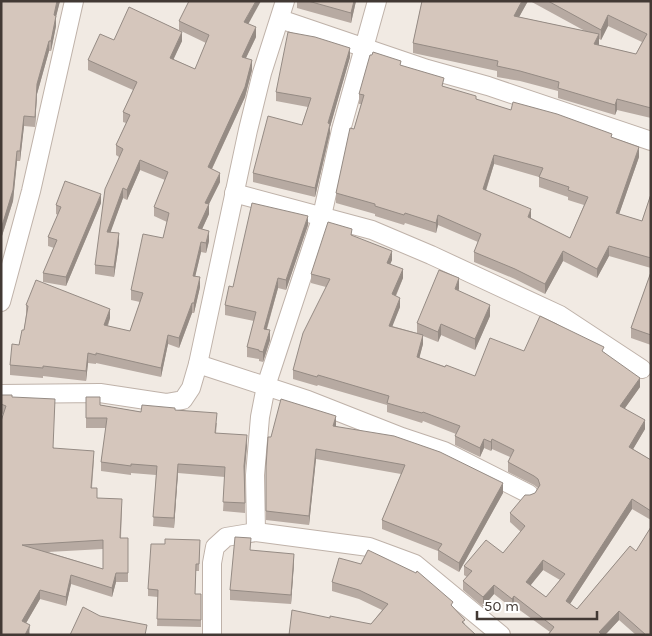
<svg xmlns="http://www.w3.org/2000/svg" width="652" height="636" font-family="Karla,sans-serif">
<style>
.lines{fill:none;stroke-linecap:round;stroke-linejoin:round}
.minor-casing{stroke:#bfb2a9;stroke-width:20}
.minor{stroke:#fff;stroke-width:18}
.wall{fill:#b7aaa2;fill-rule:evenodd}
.shaded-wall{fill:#958b84}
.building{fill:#d5c6bc;stroke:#958b84;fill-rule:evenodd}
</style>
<rect width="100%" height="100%" fill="#f1eae3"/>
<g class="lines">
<defs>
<g id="minor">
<path d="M280,19l147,50 61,17 163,55"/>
<path d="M234,193l138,37 59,25 129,60 82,54"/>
<path d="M1,302l30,-111 43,-190"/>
<path d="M198,364l110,36 94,37 42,14 85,43"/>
<path d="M1,394l99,-1 66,10 17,-3 8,-12 7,-24 50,-234 14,-57 23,-72"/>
<path d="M256,532l-1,-57 5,-58 6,-31 56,-170 19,-86 36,-129"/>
<path d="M212,635v-72l3,-16 11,-10 30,-5 113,15 46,17 86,71"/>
</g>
</defs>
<!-- minor casing -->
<use href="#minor" class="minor-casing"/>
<!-- minor -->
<use href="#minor" class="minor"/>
</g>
<!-- wall -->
<g class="wall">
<path d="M1,1h59l-4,15v10l-5,25h-2l-12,43 -2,33 -11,-1 -4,35h-3l-4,40 -12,38z"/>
<path d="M297,1h59l-5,22 -54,-15z"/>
<path d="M422,1h106l-9,16 66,14 -55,-30h121v117l-34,-8 -2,5 -57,-17v-7l-38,-10 -23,-4v-6l-84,-18v-10zM608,26l34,16 -6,12 -37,-9v-6l2,1z"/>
<path d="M179,21l70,3 7,13 -10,21 6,12 -7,27 -33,72 8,13 -11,22v10l-7,15 7,12 -3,12 -5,-1 -6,24 5,11 -6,26h-2l-13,35 -11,-4 -7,33 -65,-14v1l-8,-1 -2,18 -43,-5v2l-33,-3v-10l9,-20 5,-15 2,-15v-10l84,13 -2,8 22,5 10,-29 -9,-2v-10l32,-52 4,-16 -13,-6v-9l11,-27 -25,-10 -13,30 -4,-2 -13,34 9,11 -5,34 -19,-3v-9l24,-108 -3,-2v-10l10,-22 -3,-1v-10l10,-22 -45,-20v-10l26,-20 68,1 -9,18 22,10 11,-26 -27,-13z"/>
<path d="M350,57l-20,70v6l-15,64 -62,-15v-9l49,-48 6,-18 -32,-6v-9z"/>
<path d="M401,66l43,21 32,12 35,11 101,28 27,19 -20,57 23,7 9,-27v74l-42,-12 -12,22 -34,-17 -18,33 -30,-15 -41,-17v-10l4,-10 -40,-17 -2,8 -31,-10 -1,2 -29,-9v-2l-39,-11v-10l25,-89h-2v-10zM494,164l45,13v10l29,10v3l16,5 -14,33 -39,-20 -45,-27z"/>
<path d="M101,203l-35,83 -23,-4v-9l11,-25 -6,-2v-9l10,-22 -2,-1v-9z"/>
<path d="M308,225l-22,65 -8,-2 -11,41 3,11 -7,22 -4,-1v-2l-12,-2v-10l7,-26 -29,-6v-10l8,-18z"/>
<path d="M352,236l40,24 -2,4 13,14 -7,18 4,11 -8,19 25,7v-10l42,-34 -1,2 32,25 -15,34 -34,-15 -3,7 -15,-6v8l-4,14 56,18 49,-25 80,1 36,35 -15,21 20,21 -12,20 18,11v60l-19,-11 -62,95 7,5 53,-63 21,89h-15l-17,-15 -14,15h-57l2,-3 -36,-26 -2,2 -18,-14 -11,13 -20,-17v-9l4,-4 -3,-2v-9l39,-13 18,-21 -11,-10v-9l20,-18 5,-2 3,-5 -4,-3 -26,-13v-10l2,-5 -18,-8 -1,2 -7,-3 -4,9 -25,-12v-9l1,-2 -33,-13 -1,2 -35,-11v-7l-69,-20 -1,1 -24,-7v-9l33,-83 -15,-4v-9zM543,570l17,10 -14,17 -16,-12z"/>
<path d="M651,272v73l-20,-7v-10z"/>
<path d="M1,395l11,2 42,51 40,12 -2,28 5,10 25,10 -1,30h7v44h-12l-4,15 -41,-13 -5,22 -26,-7 -14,24 4,11 -1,1h-28l2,-221 -2,-1zM103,549v20l-55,-17z"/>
<path d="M86,397l14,8 41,7 34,-2 42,13 -1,10 31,12 -2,28v40l-22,-2 2,-34 -47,-4 -4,55 -21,-2 3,-51 -25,-2v2l-30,-4v-9l5,-34h-20z"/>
<path d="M336,426l167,67 -44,79 -21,-12v-9l-56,-22v-9l19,-46 -85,-15 -7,66 -43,-5v-54l5,-29z"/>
<path d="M200,540l-1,31h-3l-1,23h6v33l-44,-1 1,-29 -10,-1v-7l17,-45z"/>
<path d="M251,550l43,13 -3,41 -61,-4v-10z"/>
<path d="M332,582l121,25 12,17 -176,11 41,-17 41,6 11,-14 -23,-11 -27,-8z"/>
</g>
<!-- shaded-wall -->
<g class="shaded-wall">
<path d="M57,1h3l-6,24v-10z"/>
<path d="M256,1h5l-17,31v-10z"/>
<path d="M354,1h2l-5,22v-10z"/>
<path d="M522,1h6l-14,25v-10z"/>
<path d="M608,15v11l-7,14v-10z"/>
<path d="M56,16v10l-5,25v-10z"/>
<path d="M256,27v10l-14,29v-9z"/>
<path d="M182,32v9l-12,26v-9z"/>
<path d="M599,34v10l-5,10v-10z"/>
<path d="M49,41v10l-12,43 -2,33v-10l2,-33z"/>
<path d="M350,48v9l-20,70v6l-15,64v-9l13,-65z"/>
<path d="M252,60v10l-7,27 -37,80v-10z"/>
<path d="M617,99v11l-2,5v-10z"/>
<path d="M24,116v10l-4,35v-10z"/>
<path d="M639,147v10l-23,66v-10z"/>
<path d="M17,151v10l-4,40 -12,38v-10z"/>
<path d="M494,155v9l-11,35v-10z"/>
<path d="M140,160v10l-13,30v-10z"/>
<path d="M220,173v9l-15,30v-9z"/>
<path d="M123,188v10l-16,44v-10z"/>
<path d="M101,194v9l-35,83v-9z"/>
<path d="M209,204v10l-11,24v-10z"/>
<path d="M531,209v10l-3,-2z"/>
<path d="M438,215v10l-2,8v-10z"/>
<path d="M308,216v9l-22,65v-10z"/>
<path d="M209,231v10l-3,12v-10z"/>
<path d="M119,233v10l-5,34v-10z"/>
<path d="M201,242v10l-8,34v-10z"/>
<path d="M609,246v10l-12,22v-9z"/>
<path d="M392,251v9l-5,12v-9z"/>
<path d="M563,251v10l-18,33v-10z"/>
<path d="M403,269v9l-11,26v-10z"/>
<path d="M200,277v10l-6,26v-10z"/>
<path d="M278,278v10l-14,50v-9z"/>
<path d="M459,278v11l-4,11v-11z"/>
<path d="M400,298v9l-11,28v-9z"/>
<path d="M192,303v10l-13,35v-10z"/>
<path d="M490,305v11l-15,34v-11z"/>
<path d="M110,309v9l-6,17v-10z"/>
<path d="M441,324v11l-3,7v-10z"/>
<path d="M270,330v10l-7,22v-10z"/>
<path d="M168,335v9l-7,33v-9z"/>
<path d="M423,335v9l-6,23v-10z"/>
<path d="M88,353v10l-2,18v-10z"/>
<path d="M640,378v9l-20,28v-9z"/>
<path d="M336,416v10l-3,9v-9z"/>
<path d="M645,420v9l-16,27v-9z"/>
<path d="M247,435v10l-3,30v-9z"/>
<path d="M484,439v9l-4,9v-9z"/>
<path d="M492,439v10l-1,2v-9z"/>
<path d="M316,449v10l-7,66v-9z"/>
<path d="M178,464v9l-4,55v-10z"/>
<path d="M503,483v10l-44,79v-9z"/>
<path d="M632,499v10l-66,101v-9z"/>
<path d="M294,554v9l-3,41v-9z"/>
<path d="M543,560v10l-17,21v-9z"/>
<path d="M116,573v9l-4,15v-9z"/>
<path d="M71,575v9l-5,22v-9z"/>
<path d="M494,585v9l-11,13v-10z"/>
<path d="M40,590v9l-18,31v-9z"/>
<path d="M514,596v10l-2,2v-9z"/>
<path d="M619,611v9l-14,15h-6v-3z"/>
<path d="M30,625l-1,10h-4z"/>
</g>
<!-- building -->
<g class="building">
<path d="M1,1h56l-3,14 2,1 -5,25h-2l-12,43 -2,33 -11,-1 -4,35h-3l-4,39 -12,39z"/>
<path d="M189,1h67l-12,21 12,5 -14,30 10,3 -7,27 -37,80 12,6 -15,30 4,1 -11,24 11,3 -3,12 -5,-1 -8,34 7,1 -6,26h-2l-13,35 -11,-3 -7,33 -65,-15v2l-8,-2 -2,18 -43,-5v2l-33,-3 2,-21 7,1 3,-15h2l4,-24 -2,-1 10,-25 74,29 -6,16 26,6 13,-38 -12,-3 12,-56 20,4 6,-25 -15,-6 14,-35 -28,-12 -13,30 -4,-2 -16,44 12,1 -5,34 -19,-2 10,-76 18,-40 -7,-4 14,-30 -7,-3 14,-30 -49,-22 12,-26 14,6 15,-33 53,25 -12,26 25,11 14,-34 -30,-14z"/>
<path d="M308,1h46l-3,12z"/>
<path d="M422,1h100l-8,15 85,18 -5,10 42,10 11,-20 -39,-19 -7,15 -53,-29h103v107l-34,-9 -2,6 -57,-17 1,-6 -39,-11 -23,-5 1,-5 -85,-18z"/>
<path d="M288,32l27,5 35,11 -22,75 2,1 -15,64 -62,-15 15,-57 34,9 9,-27 -35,-6z"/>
<path d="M373,52l28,9 -1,4 44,13 -2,8 34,10v3l35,11 2,-8 44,12 55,20 -1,3 28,10 -23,66 26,8 9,-27v64l-42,-12 -12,23 -34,-18 -18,33 -30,-15 -41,-17 7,-18 -43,-19 -2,8 -31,-10 -1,2 -29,-9v-2l-39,-11 14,-65 4,1 10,-34 -5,-1 11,-39h2zM494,155l49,13 -4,9 30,10 -1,3 20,7 -18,41 -42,-21 3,-8 -48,-20z"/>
<path d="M65,181l36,13 -35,83 -23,-4 14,-33 -9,-3 13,-30 -5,-2z"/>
<path d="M252,203l56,13 -22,64 -8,-2 -14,51 6,1 -7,22 -4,-1v-1l-12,-3 9,-35 -31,-7 4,-19 4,1z"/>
<path d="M328,222l24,7 -1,6 41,16 -5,12 16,6 -11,25 8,4 -11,28 34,9 -6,22 28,10 1,-2 29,11 15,-38 34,13 16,-35 64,31 -2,4 38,27 -20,28 25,14 -16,27 22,13v51l-19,-12 -66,102 11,8 53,-63 6,5 15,-24v108h-5l-27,-24 -20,21 3,3h-54l6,-8 -40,-31 -2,3 -18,-14 -11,12 -20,-16 9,-10 -8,-5 22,-26 17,13 22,-27 -15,-13 15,-18h5l5,-2 5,-8 -2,-6 -4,-3 -26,-14 6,-12 -22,-11 -1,3 -7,-3 -4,9 -25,-12 5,-10 -37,-14 -1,1 -35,-10 2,-7 -71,-21 -1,2 -24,-7 10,-37 27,-54 -19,-5zM543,560l22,14 -19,23 -20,-15z"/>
<path d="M439,270l20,8 -4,11 35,16 -15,34 -34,-15 -3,8 -21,-9z"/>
<path d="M651,272v63l-20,-7z"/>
<path d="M1,395h11v2l43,2 -2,49 41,3 -3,37h6v10l25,1 -2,39h8v35h-12l-4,15 -41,-13 -5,22 -26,-7 -18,31 8,4 -5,10h-24v-214l5,-15 -5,-2zM103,540v29l-81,-24z"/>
<path d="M86,397h14v8l41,7 1,-7 33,3v2l42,3 -2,20 32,2 -3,31 1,37 -22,-1 2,-35 -47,-3 -4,54 -21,-1 4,-51 -26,-2v2l-30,-4 6,-44h-21z"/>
<path d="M281,399l55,17 -3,10 61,10 46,16 63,31 -44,80 -21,-13 4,-6 -60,-24 23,-55 -89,-16 -7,67 -43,-5v-45l2,-29h3z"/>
<path d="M235,537l16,1 -1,12 44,4 -3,41 -61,-5z"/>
<path d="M165,539l35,1 -1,24h-3l-1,30h6v26l-44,-1 1,-29 -10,-1 3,-45h14z"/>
<path d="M368,550l48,23 1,-2 36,31 -2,3 14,15 -3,2 14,13h-187l3,-25 38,8v-2l41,8 17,-20 -29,-14 -27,-8 7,-24 22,6z"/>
<path d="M83,607l17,9 47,9 -2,10h-75z"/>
</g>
<!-- border -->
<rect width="652" height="636" fill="none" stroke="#423934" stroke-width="5"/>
<!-- scale -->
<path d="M477 611v8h120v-8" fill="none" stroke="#423934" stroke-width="2.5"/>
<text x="484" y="611" font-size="15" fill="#423934" stroke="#ffffff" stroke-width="4" paint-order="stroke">50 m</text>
</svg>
